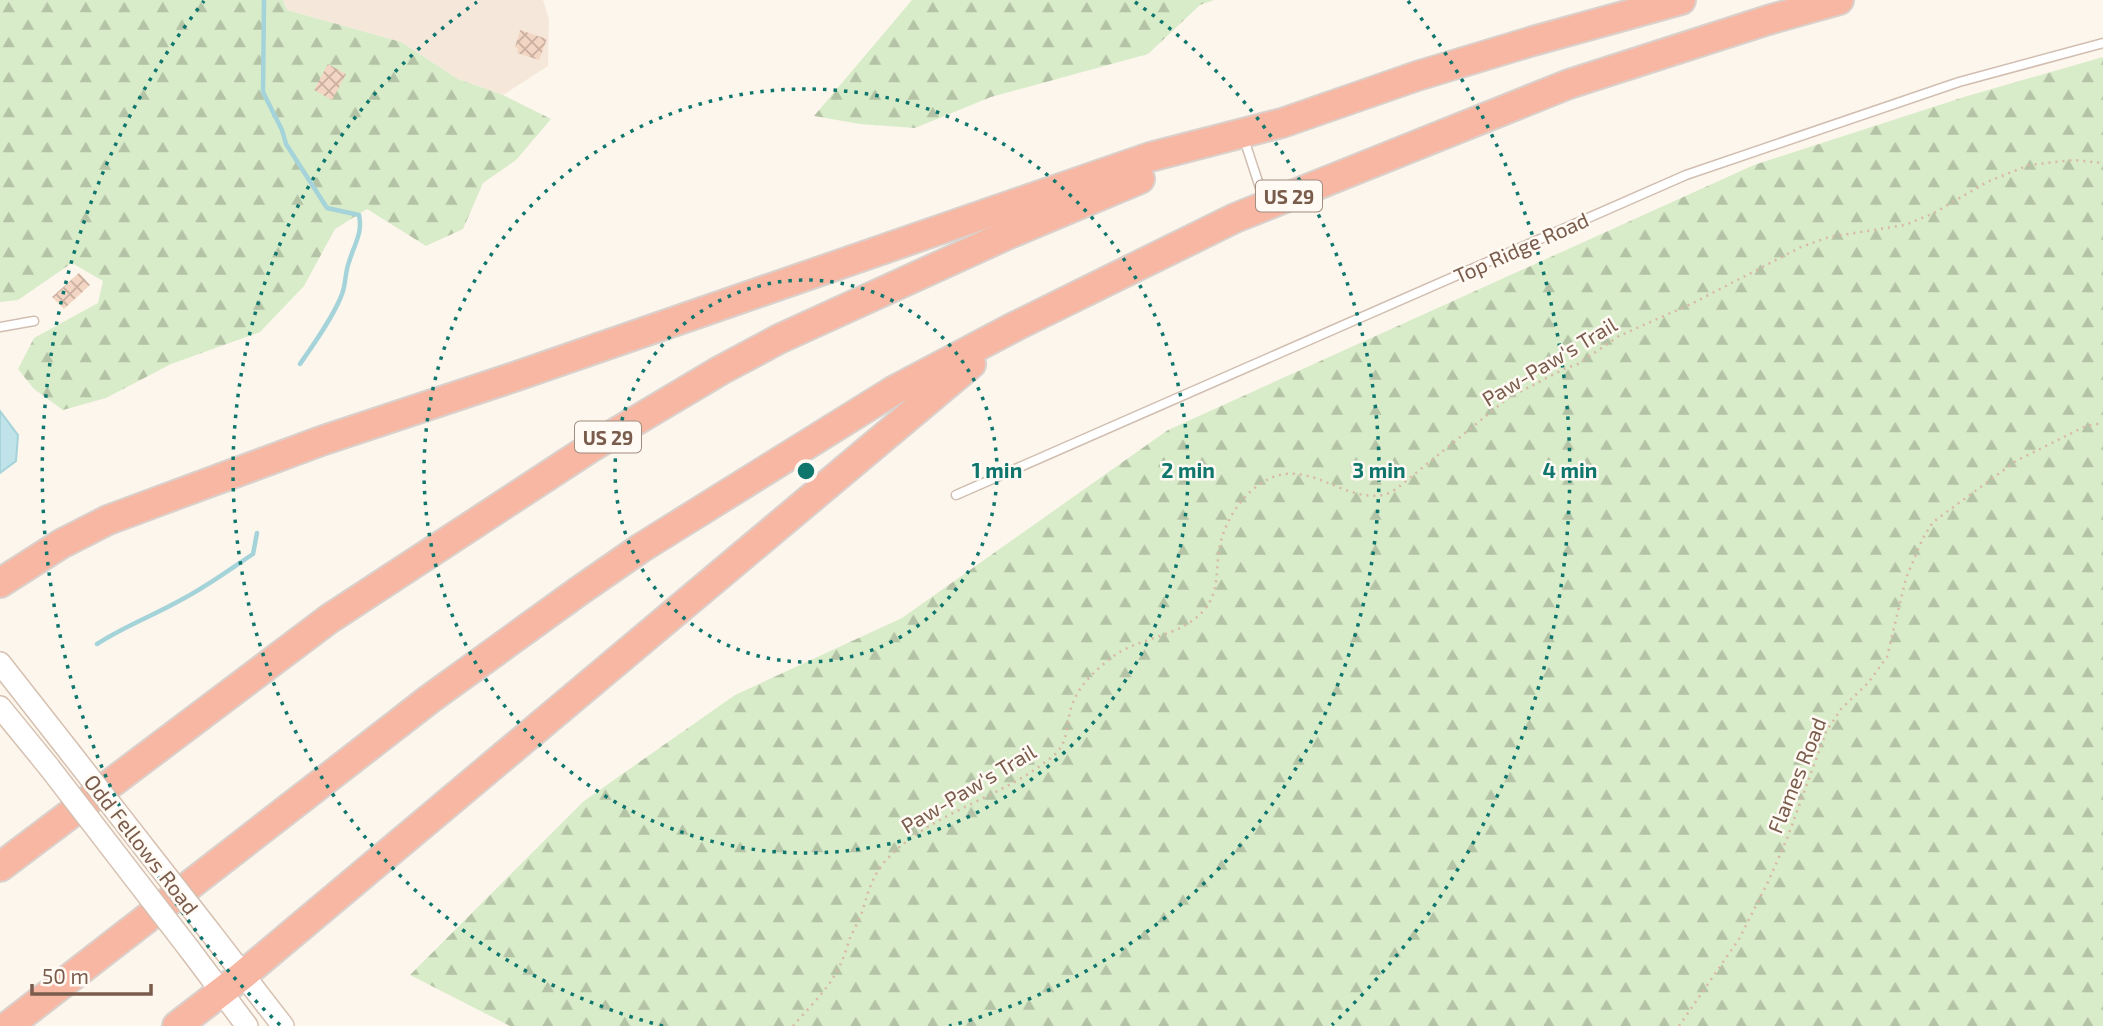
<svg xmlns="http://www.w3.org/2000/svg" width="2103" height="1026" font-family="'Exo 2',sans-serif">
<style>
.residential{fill:#f5e8da}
.forest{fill:url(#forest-firs)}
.water{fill:#bfe3e8;stroke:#a5d3da;stroke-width:2}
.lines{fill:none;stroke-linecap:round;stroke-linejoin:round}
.stream{stroke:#a5d3da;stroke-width:4.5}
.building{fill:url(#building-cross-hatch)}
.lane-casing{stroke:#d1beb0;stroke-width:11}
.secondary-casing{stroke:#d6c0b0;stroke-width:24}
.highway-casing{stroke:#dad1cd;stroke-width:32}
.path{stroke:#d9b8a5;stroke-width:2.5;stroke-dasharray:2 5;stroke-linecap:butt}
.lane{stroke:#fff;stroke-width:8}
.secondary{stroke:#fff;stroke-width:21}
.highway{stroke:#f7b7a3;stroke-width:28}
.secondary-bridge-casing{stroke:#d6c0b0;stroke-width:24;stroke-linecap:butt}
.secondary-bridge{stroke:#fff;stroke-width:21}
.ring{fill:none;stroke:#0f766e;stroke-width:3.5;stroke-dasharray:3.5 7}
.labels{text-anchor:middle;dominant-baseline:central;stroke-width:5;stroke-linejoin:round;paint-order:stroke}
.shield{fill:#fffaf3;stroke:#a28b7f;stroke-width:2}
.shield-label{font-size:19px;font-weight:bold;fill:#7a5c4d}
.street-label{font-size:21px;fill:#7a5c4d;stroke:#fffaf3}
.centre{fill:#0f766e;stroke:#fffaf3;stroke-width:3.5}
.ring-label{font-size:21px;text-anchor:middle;font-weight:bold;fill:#0f766e;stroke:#fffaf3;stroke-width:5;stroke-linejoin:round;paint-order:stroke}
</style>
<defs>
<pattern id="forest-firs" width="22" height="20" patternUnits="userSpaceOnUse" patternTransform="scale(1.75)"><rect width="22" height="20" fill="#d8ecc9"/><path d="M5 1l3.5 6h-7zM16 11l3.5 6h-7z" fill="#b4c2a5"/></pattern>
<pattern id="building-cross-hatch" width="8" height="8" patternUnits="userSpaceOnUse" patternTransform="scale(1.75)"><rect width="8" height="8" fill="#f3d5c3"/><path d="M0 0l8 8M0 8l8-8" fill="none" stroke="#cab0a1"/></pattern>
</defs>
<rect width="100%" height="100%" fill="#fdf6ec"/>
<!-- residential -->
<path class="residential" d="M283,0h260l6,19 -1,47 -45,29 -45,-16 -57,-37 -114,-32z"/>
<!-- forest -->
<g class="forest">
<path d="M0,0h283l4,10 114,32 57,37 45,16 48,24 -35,41 -33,23 -20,46 -37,17 -59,-37 -32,20 -31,57 -44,46 -89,32 -65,34 -43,12 -29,-21 -16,-20 16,-31 64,-35 5,-22 -31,-18 -54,37 -18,2z"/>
<path d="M912,0h302l-14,5 -52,49 -157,43 -76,31 -55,-4 -46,-8z"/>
<path d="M2103,57v969h-1593l-100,-51 174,-174 151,-106 167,-77 266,-188 586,-265 210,-68z"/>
</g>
<!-- water -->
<path class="water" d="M0,411l18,24 -2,26 -16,12z"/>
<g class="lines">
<!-- stream -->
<g class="stream">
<path d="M264,0l-1,92 19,38 4,14 41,64 32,7c4,18 -5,30 -10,47 -4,10 -3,22 -7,32 -8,22 -29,51 -42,70"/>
<path d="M97,644c26,-17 55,-28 82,-43 26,-13 50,-31 74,-47l4,-21"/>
</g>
</g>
<!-- building -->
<g class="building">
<path d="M520,30l27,9 -8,21 -22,-7 1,-4 -3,-2z"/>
<path d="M328,64l18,10 -14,26 -18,-10z"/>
<path d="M79,273l11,12 -26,24 -12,-12z"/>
</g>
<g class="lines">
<defs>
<g id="lane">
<path d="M1244,139l21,64"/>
<path d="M0,327l34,-6"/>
<path d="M956,495l730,-320 273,-93 144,-39"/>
</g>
<g id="secondary">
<path d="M0,663l69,88"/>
<path d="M0,707l49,60"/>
<path d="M211,933l72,93"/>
<path d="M190,950l57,76"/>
</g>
<g id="highway">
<path d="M0,583l61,-39 47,-24 213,-79 193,-64 636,-220 132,-34 135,-47 116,-35 148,-41"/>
<path d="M0,867l329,-248 261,-171 131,-78 58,-31 230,-105 131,-55"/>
<path d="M8,1026l423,-328 148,-107 62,-43 252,-157 123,-65 219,-108 334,-134 199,-64 71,-20"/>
<path d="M177,1026l66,-51 728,-611"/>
</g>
</defs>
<!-- lane casing -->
<use href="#lane" class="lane-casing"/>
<!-- secondary casing -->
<use href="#secondary" class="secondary-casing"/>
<!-- highway casing -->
<use href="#highway" class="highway-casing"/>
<!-- path -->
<g class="path">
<path d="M793,1026c16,-19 38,-39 48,-63 4,-8 6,-17 9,-25 4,-9 10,-19 13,-29 6,-20 10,-35 25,-51 45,-47 118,-61 166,-103 14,-12 12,-27 16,-43 6,-25 25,-42 45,-57 28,-19 66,-18 89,-45 15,-17 12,-39 15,-60 4,-25 20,-52 41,-66 46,-32 84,22 126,10 5,-1 10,-5 14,-8l108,-88 56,-29 14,-5 41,-28 74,-33 108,-56 28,-10 76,-12 29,-12 53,-31 42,-17 45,-5 29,3"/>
<path d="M1679,1026l60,-87 30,-59 19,-44 38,-104 15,-23 27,-26 19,-26 19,-79 17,-40 10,-16 83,-61 70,-35 17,-3"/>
</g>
<!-- lane -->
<use href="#lane" class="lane"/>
<!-- secondary -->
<use href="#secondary" class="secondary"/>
<!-- highway -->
<use href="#highway" class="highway"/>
<defs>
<g id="secondary-bridge">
<path d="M69,751l142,182"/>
<path d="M49,767l141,183"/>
</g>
</defs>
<!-- secondary-bridge casing -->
<use href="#secondary-bridge" class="secondary-bridge-casing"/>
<!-- secondary-bridge -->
<use href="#secondary-bridge" class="secondary-bridge"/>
</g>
<!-- distance rings -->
<g class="ring">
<circle cx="806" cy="471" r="191"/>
<circle cx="806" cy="471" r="382"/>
<path d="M663 1026A573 573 0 0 1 477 2M1135 2A573 573 0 0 1 949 1026"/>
<path d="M280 1025A764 764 0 0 1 204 1M1408 1A764 764 0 0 1 1332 1025"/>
</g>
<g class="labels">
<!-- shield labels -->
<g class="shield">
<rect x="1256" y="180.5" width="66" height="31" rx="5"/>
<rect x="575" y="421.5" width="66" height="31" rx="5"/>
</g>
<g class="shield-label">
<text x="1289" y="196">US 29</text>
<text x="608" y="437">US 29</text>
</g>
<!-- street labels -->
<g class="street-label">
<text transform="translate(1521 247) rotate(-24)">Top Ridge Road</text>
<text transform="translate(1549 361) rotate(-31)">Paw-Paw's Trail</text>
<text transform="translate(1796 775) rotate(-68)">Flames Road</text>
<text transform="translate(968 788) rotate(-31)">Paw-Paw's Trail</text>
<text transform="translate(142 844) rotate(52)">Odd Fellows Road</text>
</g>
</g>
<circle cx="806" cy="471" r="10" class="centre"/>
<g class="ring-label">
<text x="997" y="478">1 min</text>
<text x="1188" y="478">2 min</text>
<text x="1379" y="478">3 min</text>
<text x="1570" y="478">4 min</text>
</g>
<!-- scale -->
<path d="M32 984v10h119v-10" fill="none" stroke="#7a5c4d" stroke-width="3.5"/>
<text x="42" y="984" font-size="21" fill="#7a5c4d" stroke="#fffaf3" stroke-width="5" paint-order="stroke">50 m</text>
</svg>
